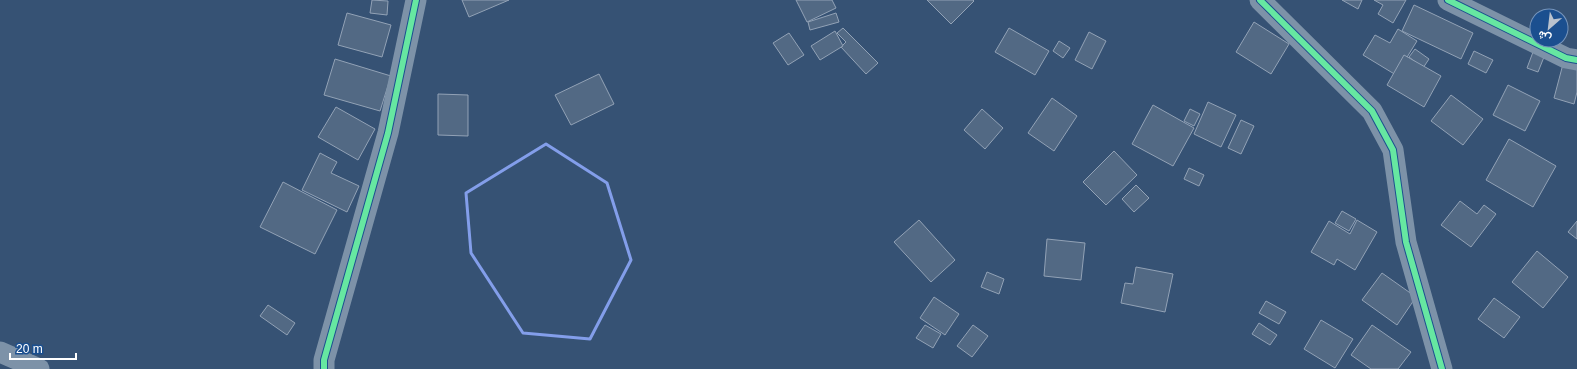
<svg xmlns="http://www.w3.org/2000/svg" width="1577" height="369" font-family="Helvetica,Vazirmatn,sans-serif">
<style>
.building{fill:#526984;stroke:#92a2b6}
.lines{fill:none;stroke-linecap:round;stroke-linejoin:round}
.street{stroke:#7d92a8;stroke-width:21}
.cycleway-casing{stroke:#1b4f8f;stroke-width:8}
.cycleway{stroke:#66e7a1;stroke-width:6}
.marked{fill:none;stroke:#839eea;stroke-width:3;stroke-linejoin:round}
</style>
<rect width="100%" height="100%" fill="#365274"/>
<!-- building -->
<g class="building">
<path d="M372,0l16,1 -1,14 -17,-2z"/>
<path d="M462,0h47l-40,17z"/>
<path d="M796,0h36l4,8 -29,14z"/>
<path d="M927,0h46l1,1 -23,23z"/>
<path d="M1342,0h20l-4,9z"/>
<path d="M1374,0h32l-13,23 -15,-9 5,-9z"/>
<path d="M1414,5l59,28 -12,26 -59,-28z"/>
<path d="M347,13l44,12 -9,32 -44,-12z"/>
<path d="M836,13l3,9 -29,8 -2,-8z"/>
<path d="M1254,22l35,22 -18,30 -35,-22z"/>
<path d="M843,28l35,35 -12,11 -25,-27 5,-5 -9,-9z"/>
<path d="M1009,28l40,23 -14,24 -40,-23z"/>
<path d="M1398,29l19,12 -21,34 -33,-20 12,-20 15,8z"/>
<path d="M835,31l8,15 -23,14 -9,-14z"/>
<path d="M1089,32l17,9 -14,28 -17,-9z"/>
<path d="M789,33l15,22 -16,10 -15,-22z"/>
<path d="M1059,41l11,7 -7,10 -10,-7z"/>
<path d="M1415,49l14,10 -6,9 -14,-11z"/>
<path d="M1474,51l19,9 -7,13 -18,-9z"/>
<path d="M1533,52l11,5 -6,15 -11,-4z"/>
<path d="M1404,55l37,21 -17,31 -37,-22z"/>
<path d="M335,59l56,17 -11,35 -56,-16z"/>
<path d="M1563,64l14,4v24l-3,12 -20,-6z"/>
<path d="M599,74l15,30 -43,21 -16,-30z"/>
<path d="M1508,85l32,16 -15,30 -32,-16z"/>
<path d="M438,94l30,1v41l-30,-1z"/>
<path d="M1451,95l32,24 -20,26 -32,-24z"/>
<path d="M1052,98l25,18 -23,35 -26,-18z"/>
<path d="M1208,102l28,13 -15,32 -27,-13z"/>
<path d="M1153,105l41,23 -21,38 -41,-22z"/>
<path d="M336,107l39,22 -17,31 -40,-23z"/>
<path d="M982,109l21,19 -18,21 -21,-19z"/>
<path d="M1190,109l10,5 -6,12 -10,-5z"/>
<path d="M1241,120l13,6 -13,28 -13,-6z"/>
<path d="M1509,139l47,27 -23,41 -47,-27z"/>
<path d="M1114,151l23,24 -31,30 -23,-23z"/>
<path d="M320,153l17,9 -6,11 28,13 -12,26 -45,-22z"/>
<path d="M1189,168l15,7 -5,11 -15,-7z"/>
<path d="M283,182l54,28 -22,44 -55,-27z"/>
<path d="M1136,185l13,13 -15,14 -12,-13z"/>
<path d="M1460,201l17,13 7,-9 12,9 -25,33 -30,-22z"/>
<path d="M1342,211l14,8 -7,12 -14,-8z"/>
<path d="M919,220l36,40 -24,22 -37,-40z"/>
<path d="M1357,220l20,12 -22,38 -18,-11 -3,6 -23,-13 18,-31 21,13z"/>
<path d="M1577,221v18l-9,-7z"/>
<path d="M1047,239l38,4 -4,37 -37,-4z"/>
<path d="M1537,251l31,26 -25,31 -31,-26z"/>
<path d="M1136,267l37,7 -8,38 -44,-9 4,-20 8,1z"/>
<path d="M987,272l17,7 -5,15 -18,-7z"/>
<path d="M1382,273l34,24 -19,28 -35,-25z"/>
<path d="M934,297l25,17 -14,21 -25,-17z"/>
<path d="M1494,298l26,19 -16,21 -26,-19z"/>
<path d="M1266,301l20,11 -7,12 -20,-11z"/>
<path d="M268,305l27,18 -8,12 -27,-19z"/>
<path d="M1321,320l32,19 -18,29 -31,-19z"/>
<path d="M1259,323l18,12 -7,10 -18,-11z"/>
<path d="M925,325l16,9 -8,14 -17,-10z"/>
<path d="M973,325l15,11 -16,21 -15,-11z"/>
<path d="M1372,325l39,27 -13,17h-27l-20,-14z"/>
</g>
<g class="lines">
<!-- street -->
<g class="street">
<path d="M1260,0l112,111 21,39 13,92 36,127"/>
<path d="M1448,0l118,58 11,2"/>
<path d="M0,352l39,17"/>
<path d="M324,369v-9l64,-227 28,-133"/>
</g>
<defs>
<g id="cycleway">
<path d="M1260,0l112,111 21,39 13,92 36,127"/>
<path d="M1448,0l118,58 11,2"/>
<path d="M324,369v-9l64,-227 28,-133"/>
</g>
</defs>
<!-- cycleway casing -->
<use href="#cycleway" class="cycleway-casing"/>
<!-- cycleway -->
<use href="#cycleway" class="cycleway"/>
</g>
<!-- marked area -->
<path class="marked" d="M546,144l61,39 24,77 -41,79 -67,-6 -52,-80 -5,-60z"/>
<!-- north arrow -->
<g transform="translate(1549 28) rotate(208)"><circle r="19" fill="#1b4f8f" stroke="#7695bc"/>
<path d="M0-3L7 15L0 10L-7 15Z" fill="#b9c2ce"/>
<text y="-6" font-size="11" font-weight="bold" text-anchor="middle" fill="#ffffff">ش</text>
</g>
<!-- scale -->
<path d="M10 353v6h66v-6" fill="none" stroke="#ffffff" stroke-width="2"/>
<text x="16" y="353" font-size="12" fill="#ffffff" stroke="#1b4f8f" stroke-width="3" paint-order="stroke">20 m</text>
</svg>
